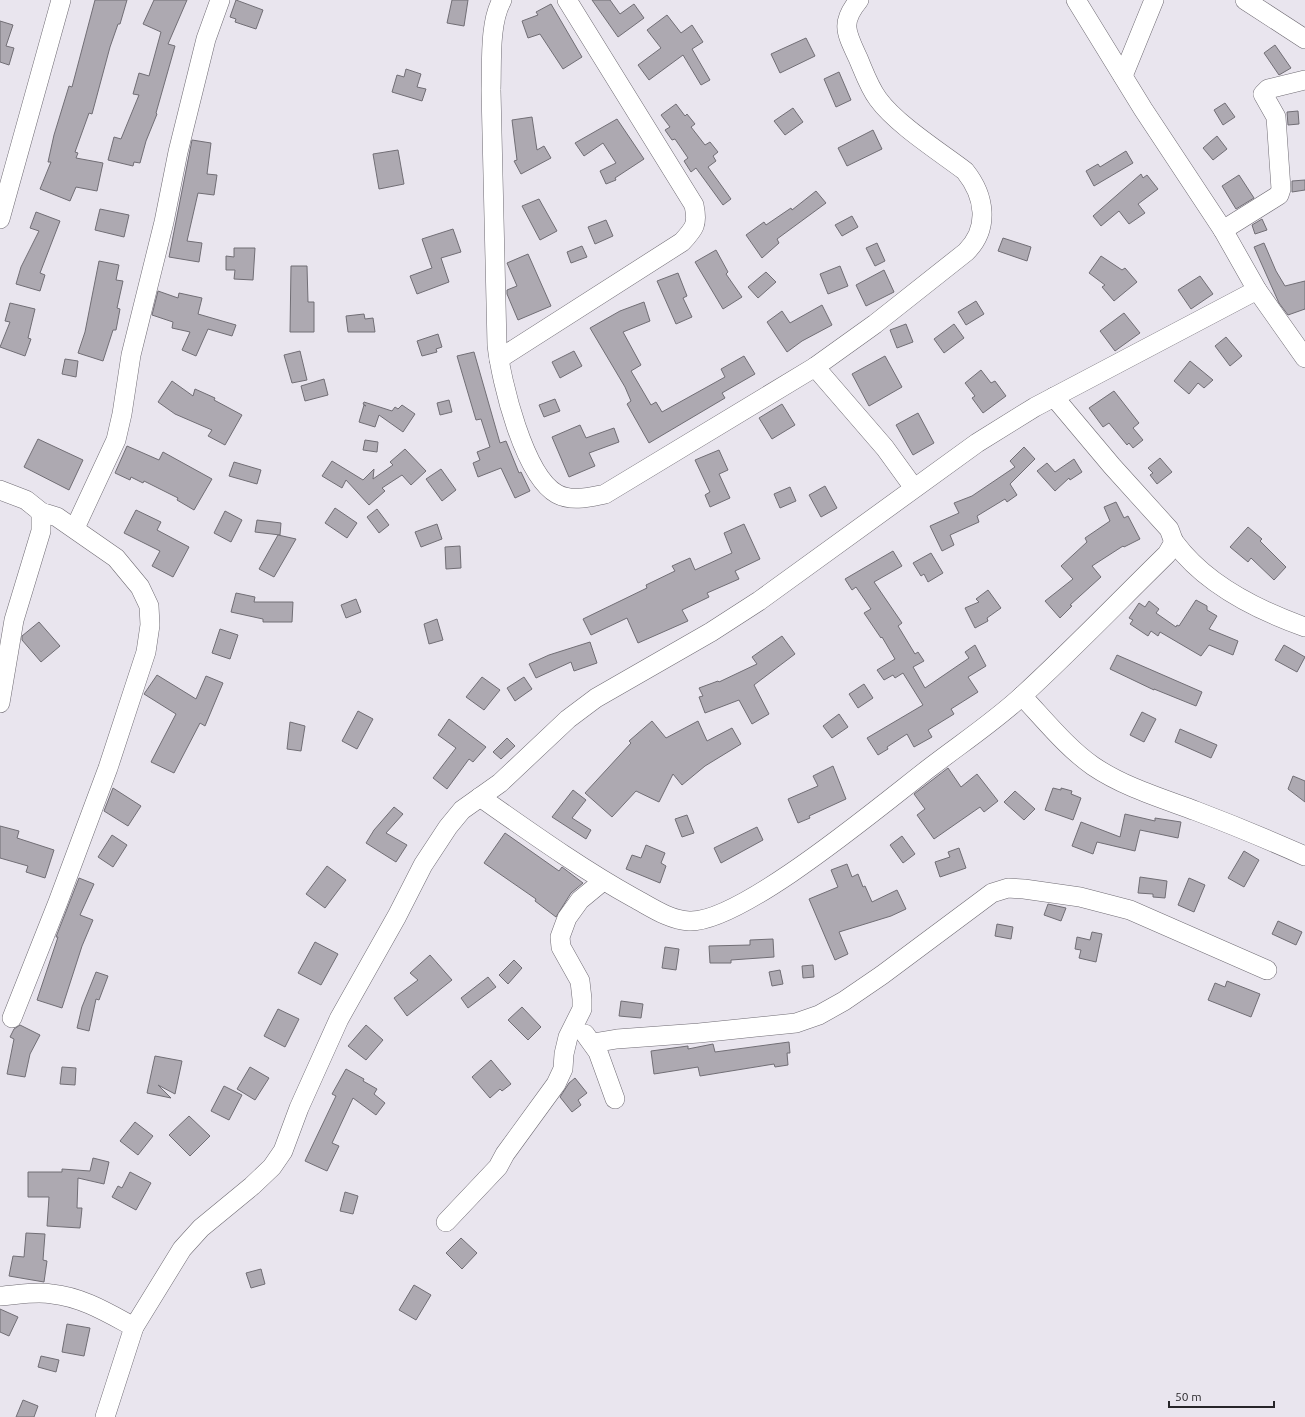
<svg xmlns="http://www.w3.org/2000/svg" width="1305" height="1417" font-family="Ubuntu,sans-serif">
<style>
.building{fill:#ada9b1;stroke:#716e75}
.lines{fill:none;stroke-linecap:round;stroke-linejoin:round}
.minor-casing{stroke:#6f6b73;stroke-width:20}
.minor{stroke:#fff;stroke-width:19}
</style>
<rect width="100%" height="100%" fill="#e9e5ee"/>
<!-- building -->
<g class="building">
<path d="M95,0h32l-7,24h-2l-8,23 -18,67 -3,-1 -14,39 3,1 -2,5 27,5 -6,28 -21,-4 -6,14 -30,-12 11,-27h-3l6,-27 15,-49 3,1z"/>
<path d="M154,0h33l-19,44 7,2 -19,67 1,1 -11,27 -6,22 -6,-1 -1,4 -25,-6 6,-23 7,2 18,-44 -6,-1 6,-21 10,3 12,-44 -18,-8z"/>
<path d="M236,0l27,10 -7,19 -21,-7 1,-3 -6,-2z"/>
<path d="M452,0h16l-4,26 -17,-3z"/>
<path d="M592,0h18l10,14 14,-10 10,14 -26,19z"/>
<path d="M551,4l31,53 -19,12 -23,-35 -12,4 -6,-17 16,-6 -2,-3z"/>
<path d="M667,15l14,18 11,-8 11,17 -11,7 18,31 -9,5 -18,-30 -34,25 -11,-15 23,-17 -14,-18z"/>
<path d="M0,21l13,4 -7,21 8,2 -5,17 -9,-3z"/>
<path d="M806,38l9,18 -35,17 -9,-19z"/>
<path d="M1275,45l16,23 -12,7 -15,-22z"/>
<path d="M406,69l15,5 -4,13 9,2 -4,12 -30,-9 5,-17 7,2z"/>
<path d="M839,72l12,28 -15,7 -12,-28z"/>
<path d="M1225,103l10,14 -12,8 -9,-15z"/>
<path d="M676,104l9,12 2,-2 8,10 -4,3 14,18 5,-3 8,10 -5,4 3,5 -8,6 23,32 -8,6 -27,-37 -5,4 -7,-11 4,-3 -13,-19 -3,1 -7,-10 5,-3 -9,-12z"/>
<path d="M793,108l10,14 -18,13 -11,-14z"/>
<path d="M1298,111l1,13 -11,1 -1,-13z"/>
<path d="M532,117l5,33 7,-4 7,12 -30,16 -7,-13 3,-1 -5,-40z"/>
<path d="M617,119l27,40 -29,19 1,2 -10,4 -6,-13 16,-8 -13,-20 -19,13 -9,-13z"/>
<path d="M873,130l9,19 -35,17 -9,-18z"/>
<path d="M1217,136l10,13 -14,11 -10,-12z"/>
<path d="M192,140l19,3 -4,31 10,1 -3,20 -16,-2 -11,48 15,2 -3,19 -30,-5z"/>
<path d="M398,150l6,34 -25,5 -6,-35z"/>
<path d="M1126,151l7,12 -39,23 -8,-15 12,-7 2,3z"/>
<path d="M1141,174l2,4 4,-3 11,14 -20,15 7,9 -16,11 -10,-13 -18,15 -8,-10z"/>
<path d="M1239,175l15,23 -18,11 -14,-23z"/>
<path d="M1305,180v10l-13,2v-11z"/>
<path d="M816,191l10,12 -49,36 2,4 -17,15 -16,-23 18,-13 2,3 25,-17 1,2z"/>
<path d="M539,199l18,32 -17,9 -18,-34z"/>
<path d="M100,209l29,6 -5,22 -29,-7z"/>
<path d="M36,212l24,9 -20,52 5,2 -5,16 -24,-7 5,-17 18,-36 -9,-3z"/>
<path d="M852,216l6,11 -16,9 -7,-11z"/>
<path d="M1262,219l5,11 -12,4 -3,-9z"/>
<path d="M606,220l7,16 -18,8 -7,-17z"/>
<path d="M453,229l8,23 -20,6 8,24 -32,12 -7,-18 22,-8 -10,-29z"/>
<path d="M1003,238l28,9 -4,14 -29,-10z"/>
<path d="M877,243l8,18 -10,5 -9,-18z"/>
<path d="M1264,243l12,28 9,15 20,-5v28l-17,6 -9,-12 -25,-56z"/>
<path d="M582,246l5,11 -16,6 -4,-11z"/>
<path d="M234,248h21l-2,32 -19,-1 1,-9h-9v-14l8,1z"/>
<path d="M716,250l12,22 -2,2 16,23 -19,12 -28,-47z"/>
<path d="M528,254l23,52 -33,14 -11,-26v-4l10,-4 -10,-23z"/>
<path d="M1101,256l21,14 3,-2 12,14 -23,19 -12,-14 3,-2 -16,-12z"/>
<path d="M99,261l20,4 -3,15 7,1 -6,27 3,1 -4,21h-3l-10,31 -25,-8 7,-21z"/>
<path d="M291,266h16l1,36h6v30h-24z"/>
<path d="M840,266l8,20 -20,8 -8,-20z"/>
<path d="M884,270l10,22 -28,14 -10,-21z"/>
<path d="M766,272l10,10 -18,16 -10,-11z"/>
<path d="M678,273l9,23 -4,2 9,19 -16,7 -19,-43z"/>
<path d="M1200,276l13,18 -22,15 -13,-19z"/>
<path d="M158,291l20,7 1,-5 23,5 -4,16 38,11 -4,11 -24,-7 -12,27 -14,-6 8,-18 -18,-4 1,-6 -21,-7z"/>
<path d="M976,301l8,13 -18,11 -8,-13z"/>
<path d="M644,302l6,19 -27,11 18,33 -10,6 20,34 5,-3 6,10 63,-35 -4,-8 23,-13 11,18 -33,19 3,5 -76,45 -22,-39 4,-3 -6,-14 -35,-59 30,-17z"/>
<path d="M10,303l25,6 -7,29 3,1 -6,17 -25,-9 10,-25 -5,-1z"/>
<path d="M822,305l10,20 -30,16 -15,11 -20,-30 15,-11 8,12z"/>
<path d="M1124,313l16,20 -25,18 -15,-20z"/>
<path d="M364,314l1,5 8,-1 2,14h-27l-2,-16z"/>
<path d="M906,324l7,18 -16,6 -7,-18z"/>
<path d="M954,324l10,14 -20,15 -10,-14z"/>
<path d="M438,334l4,13 -6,2 1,3 -15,4 -5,-15z"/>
<path d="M1226,337l16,19 -12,10 -15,-20z"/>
<path d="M300,351l7,29 -15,3 -8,-28z"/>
<path d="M574,351l8,15 -22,12 -8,-16z"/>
<path d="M474,352l26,91 6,-2 13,32 2,-1 9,19 -15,7 -14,-30 -23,9 -5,-14 7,-3 -3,-8 13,-5 -9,-28 -5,1 -19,-64z"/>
<path d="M885,356l17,31 -33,19 -17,-32z"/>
<path d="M65,359l13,2 -2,16 -14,-3z"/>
<path d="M1190,361l23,19 -9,8 -6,-5 -9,11 -15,-13z"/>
<path d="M981,370l10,13 4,-2 11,15 -23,17 -11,-15 3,-2 -10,-13z"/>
<path d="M324,379l4,16 -23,6 -4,-15z"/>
<path d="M172,381l21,15 2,-7 20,9 -1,2 28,15 -17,30 -17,-9 4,-6 -37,-16 -17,-12z"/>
<path d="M1114,391l25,32 -6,5 10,12 -10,8 -4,-5 -2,2 -18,-22 -6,4 -14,-19z"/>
<path d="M555,399l5,12 -16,6 -5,-12z"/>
<path d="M449,400l3,12 -12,3 -3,-12z"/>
<path d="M364,402l28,9 3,-4 3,2 4,-4 13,9 -12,18 -24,-17 -4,12 -16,-5 5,-17 2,1 -3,-2z"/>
<path d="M782,404l13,21 -23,14 -13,-21z"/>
<path d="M918,413l16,30 -21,12 -17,-30z"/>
<path d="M580,425l6,13 28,-10 5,14 -30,11 6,13 -26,11 -17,-40z"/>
<path d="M38,439l45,21 -14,30 -45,-23z"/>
<path d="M365,440l13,2 -1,10 -14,-2z"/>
<path d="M127,446l32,14 4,-8 49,27 -18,31 -17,-10 1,-2 -34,-17 -1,2 -12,-6 -1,3 -15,-7z"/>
<path d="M1024,447l11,12 -25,25 7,11 -10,7 -2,-3 -28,17 2,6 -29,13 4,10 -12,6 -12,-25 29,-13 -5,-10 18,-7 43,-29 -5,-6z"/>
<path d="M405,449l21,22 -15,14 -9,-10 -20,13 3,3 -16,14 -23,-25 -4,8 -20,-12 10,-15 31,19 11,-11 -1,10 20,-14 -3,-3z"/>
<path d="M719,450l9,20 -9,4 11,24 -20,9 -5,-12 5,-3 -15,-32z"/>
<path d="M1160,458l12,14 -15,12 -7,-9 3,-2 -5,-5z"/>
<path d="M1074,459l8,13 -12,8 -1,-2 -14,13 -18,-20 10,-8 8,9z"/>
<path d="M234,462l27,8 -4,14 -28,-8z"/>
<path d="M441,469l15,21 -14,11 -16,-22z"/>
<path d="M825,486l12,22 -16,9 -12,-22z"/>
<path d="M790,487l6,14 -16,7 -6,-14z"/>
<path d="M1116,502l8,16 4,-2 12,23 -16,8 -1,-1 -31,20 9,11 -31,28 2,1 -12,12 -15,-17 28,-22 -12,-13 26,-24 -2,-4 25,-17 -6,-14z"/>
<path d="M335,508l22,15 -10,15 -22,-15z"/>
<path d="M377,509l12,16 -10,8 -12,-16z"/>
<path d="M136,510l25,12 -4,8 32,17 -16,30 -21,-11 8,-15 -36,-18z"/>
<path d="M225,511l17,9 -11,22 -17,-9z"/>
<path d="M257,520l24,3 -1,12 -25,-3z"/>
<path d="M437,524l5,15 -21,8 -6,-15z"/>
<path d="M744,524l16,35 -25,12 4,8 -32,14 2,4 -27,13 6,11 -50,22 -11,-25 -36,17 -8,-16 64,-31 -1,-3 29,-14 -3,-5 18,-8 5,12 37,-17 -8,-20z"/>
<path d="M1248,527l14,12 -2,2 26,26 -12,13 -23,-22 -3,4 -18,-15z"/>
<path d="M278,535l18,4 -22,38 -15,-8z"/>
<path d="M460,546l1,22 -15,1 -1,-22z"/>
<path d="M893,551l9,15 -28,16 28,41 -4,3 17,28 3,-2 6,9 -11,6 12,21 44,-30 -4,-6 10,-7 11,21 -18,11 10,15 -27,17 3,5 -26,16 4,7 -18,10 -7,-13 -20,13 1,2 -10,6 -11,-17 56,-33 -20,-32 -8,5 -2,-3 -9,5 -7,-10 18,-11 -13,-22 -1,1 -17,-25 7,-4 -15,-22 -4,3 -7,-11z"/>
<path d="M931,553l12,20 -15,9 -4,-8 -3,2 -8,-13z"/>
<path d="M988,590l13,18 -14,10 1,3 -13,7 -10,-20 14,-6 -3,-3z"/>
<path d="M236,593l19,4 -1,5h39l-1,20h-29v-3l-32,-7z"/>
<path d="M356,599l5,13 -15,6 -5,-13z"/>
<path d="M1196,600l11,6v4l10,6 -8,13 29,12 -5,14 -24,-10 -8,11 -41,-24 -2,4 -7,-5 -3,5 -18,-12 3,-4 -4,-2 10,-15 6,4 4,-6 10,8 -3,4 20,14 1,-2 2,1z"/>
<path d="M437,619l6,21 -14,4 -5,-20z"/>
<path d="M39,622l21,24 -19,16 -19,-22v-4z"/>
<path d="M220,629l18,6 -8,24 -18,-6z"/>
<path d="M782,636l13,18 -41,31 15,29 -17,10 -13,-24 -34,13 -6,-16 4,-1 -4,-8 19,-7 1,1 38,-18 -5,-7z"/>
<path d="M590,642l7,21 -23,8 -3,-9 -35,16 -7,-14 20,-9z"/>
<path d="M1284,645l21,12 -8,15 -22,-12z"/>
<path d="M1117,655l85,37 -6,14 -42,-17v1l-44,-21z"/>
<path d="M157,675l39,24 10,-23 17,7 -18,43 -5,-3 -26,50 -23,-11 25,-48 -32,-20z"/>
<path d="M482,677l18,13 -16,20 -18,-13z"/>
<path d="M524,677l8,12 -17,12 -8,-13z"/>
<path d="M864,684l9,14 -15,10 -9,-14z"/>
<path d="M358,711l15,8 -16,30 -15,-8z"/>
<path d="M1142,712l14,7 -12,23 -14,-7z"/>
<path d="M839,714l9,13 -16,11 -9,-12z"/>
<path d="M449,719l37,28 -13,15 -4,-3 -22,30 -14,-11 23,-30 -18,-13z"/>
<path d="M652,721l14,17 32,-17 9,20 25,-13 9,16 -36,22 -23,19 -9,-11 -14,28 -23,-11 -24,26 -27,-24 46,-50 -2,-2z"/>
<path d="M290,722l15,4 -4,25 -14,-2z"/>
<path d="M1180,729l37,16 -6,13 -36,-16z"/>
<path d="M507,738l8,8 -14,13 -8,-7z"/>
<path d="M833,766l13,33 -37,17 1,2 -12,5 -10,-24 30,-13 -5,-10z"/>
<path d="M948,768l13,19 16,-13 21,27 -14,11 -4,-5 -46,32 -17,-24 8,-6 -11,-15z"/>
<path d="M1293,776l12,5v21l-17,-13z"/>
<path d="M113,788l28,18 -13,20 -24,-15z"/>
<path d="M1053,788l8,2v-2l11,3 -1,3 10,4 -8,22 -28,-10z"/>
<path d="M573,790l13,10 -14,18 19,12 -5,9 -34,-22z"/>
<path d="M1015,791l20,18 -11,11 -20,-18z"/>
<path d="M394,807l9,7 -17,19 21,12 -11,17 -30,-19 8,-13z"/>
<path d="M1125,814l30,7v-3l26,4 -3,16 -38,-8 -5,21 -38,-9 -4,12 -21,-8 9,-24 39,15z"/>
<path d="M687,815l7,18 -12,4 -7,-18z"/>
<path d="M0,826l19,5 -2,7 37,12 -9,28 -19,-6 2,-6 -28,-8z"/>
<path d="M757,827l6,13 -42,23 -7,-15z"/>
<path d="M505,833l54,38 3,-4 21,16 -12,10 -15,24 -21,-16 1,-2 -52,-36z"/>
<path d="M112,835l15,10 -14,22 -15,-10z"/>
<path d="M902,836l13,18 -12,9 -13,-18z"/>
<path d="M646,845l19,8 -4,10 5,3 -6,17 -34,-14 6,-14 9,3z"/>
<path d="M959,848l7,20 -26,9 -5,-15 15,-5 -2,-5z"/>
<path d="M1244,851l15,9 -15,27 -16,-9z"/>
<path d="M847,864l5,13 6,-3 5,13 2,-1 7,16 25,-12 9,19 -15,7 -52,16 9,22 -13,6 -26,-61 29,-12 -7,-17z"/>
<path d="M327,866l19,14 -21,28 -19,-14z"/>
<path d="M1140,877l27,4 -2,17 -12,-1v-3l-15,-1z"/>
<path d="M79,878l15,6 -14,31 13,5 -11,26 -20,62 -25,-8 21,-63h-2z"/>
<path d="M1189,878l16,7 -11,27 -16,-7z"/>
<path d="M1048,904l18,4 -5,13 -17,-6z"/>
<path d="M1278,921l24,11 -6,13 -24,-11z"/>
<path d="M997,924l16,3 -2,12 -16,-3z"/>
<path d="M1092,932l10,2 -6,28 -17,-4 2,-8 -6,-1 2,-12 13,3z"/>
<path d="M773,939l1,18 -43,3v3h-21l-1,-17 41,-1v-5z"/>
<path d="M315,942l23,12 -17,31 -23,-12z"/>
<path d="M665,947l14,2 -3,21 -14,-2z"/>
<path d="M430,955l22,25 -45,36 -13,-18 24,-18 -8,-7z"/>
<path d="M514,960l8,8 -14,16 -9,-9z"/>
<path d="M813,965l1,12 -11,1 -1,-12z"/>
<path d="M780,970l3,14 -11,2 -3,-14z"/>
<path d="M96,972l12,4 -9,24 -3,-1 -7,32 -12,-3 5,-21z"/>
<path d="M488,977l8,10 -28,21 -7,-10z"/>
<path d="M1227,981l33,13 -9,23 -43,-17 7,-17 10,4z"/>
<path d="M621,1001l22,3 -2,14 -22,-2z"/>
<path d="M522,1007l19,20 -13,13 -20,-20z"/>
<path d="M278,1009l21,10 -14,28 -21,-11z"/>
<path d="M20,1025l20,10 -10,19 -5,23 -18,-3 7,-35 -4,-2 4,-8z"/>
<path d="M366,1025l17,15 -17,20 -18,-14z"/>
<path d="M789,1042l1,11h-3l1,12 -13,2 -1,-3 -74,12 -2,-9 -44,7 -3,-23 37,-5v3l25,-5 2,8z"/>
<path d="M155,1056l27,5 -7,33 -17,-9 13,13 -24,-5z"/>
<path d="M491,1060l20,24 -9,7 -2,-2 -10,9 -18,-21z"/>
<path d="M62,1067l14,1 -1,17 -15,-1z"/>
<path d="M250,1067l19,11 -14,22 -18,-11z"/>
<path d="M346,1069l18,10 -1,2 14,8 -3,5 11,9 -9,12 -23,-17 -21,45 7,3 -12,25 -22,-10 31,-65 -4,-2z"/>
<path d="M575,1078l12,15 -9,7 3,5 -9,7 -12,-15 9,-14z"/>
<path d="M224,1086l18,9 -13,25 -18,-9z"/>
<path d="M189,1116l21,20 -20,20 -21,-21z"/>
<path d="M135,1122l18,14 -15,19 -18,-14z"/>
<path d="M93,1158l16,4 -5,22 -26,-6 -1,30h5l-2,20 -33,-2 2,-29h-21v-25h34v-3l28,2z"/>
<path d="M130,1172l21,11 -15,27 -24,-13 6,-11 4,2z"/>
<path d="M345,1192l13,4 -5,18 -13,-3z"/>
<path d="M26,1233l19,1 -2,26 4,1 -3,21 -35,-6 4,-20 11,1z"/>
<path d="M461,1238l16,15 -15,16 -16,-16z"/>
<path d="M261,1269l4,15 -14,4 -5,-15z"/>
<path d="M414,1285l17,10 -15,25 -17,-10z"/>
<path d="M0,1309l18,8 -9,19 -9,-4z"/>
<path d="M67,1324l23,4 -6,28 -22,-4z"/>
<path d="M41,1356l18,4 -3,12 -18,-5z"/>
<path d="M23,1400l15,6 -4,11h-18z"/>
</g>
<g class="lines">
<defs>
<g id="minor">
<path d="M502,0c-13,23 -10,63 -11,90l6,255c4,36 27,131 60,149 15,8 33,3 48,0l210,-127 60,-43 91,-72c24,-24 19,-56 -1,-81 -25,-19 -69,-47 -87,-72 -9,-12 -14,-27 -20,-41 -12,-26 -18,-35 1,-58"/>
<path d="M1076,0l67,109 80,121 34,60 48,68"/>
<path d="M1245,0l60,39"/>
<path d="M1123,76l31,-76"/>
<path d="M0,219l61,-219"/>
<path d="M1223,230l56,-35 2,-6 -5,-72 -13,-23 5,-5 37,-9"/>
<path d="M499,359l183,-117c13,-14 16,-18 12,-37l-127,-205"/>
<path d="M815,367l70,81 29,40"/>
<path d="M1054,397l58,69 57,63c2,4 3,10 6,14 31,42 82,67 130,84"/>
<path d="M0,490l26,10 15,12 16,5 59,41 24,29 9,19 1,19 -4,27 -38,116 -50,134 -46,116"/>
<path d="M75,528l41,-88 6,-26 9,-59 33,-133 14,-70 28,-113 14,-39"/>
<path d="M1022,696c22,23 44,51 71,70 31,21 68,32 103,45 37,14 73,29 109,45"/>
<path d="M0,703l14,-83 27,-89v-19"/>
<path d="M480,797c50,35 100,71 154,101 17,9 35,22 55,23 52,3 197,-120 243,-155 30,-23 63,-45 91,-71 49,-45 96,-94 144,-141l7,-12"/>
<path d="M585,1034l13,18 17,47"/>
<path d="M593,1043l24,-4 82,-6 97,-10 23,-8 25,-14 38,-26 110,-82 16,-5 16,1 56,8 50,13 137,60"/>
<path d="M446,1222l52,-55 7,-13 51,-70 7,-15 1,-15 4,-17 14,-28v-10l-2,-18 -19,-34 -1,-10 7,-19 13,-18 23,-19"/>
<path d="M0,1296c17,-1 36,-5 52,-2 30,3 56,19 82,33"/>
<path d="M105,1417l29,-90 48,-78 19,-21 51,-42 20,-19 11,-16 16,-43 40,-89 58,-103 26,-51 25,-38 14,-17 38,-27 68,-64 28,-21 115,-66 48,-31 218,-158 58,-36 222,-117"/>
</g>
</defs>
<!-- minor casing -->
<use href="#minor" class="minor-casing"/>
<!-- minor -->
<use href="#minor" class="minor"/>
</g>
<!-- scale -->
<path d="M1169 1401v6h105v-6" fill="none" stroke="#272529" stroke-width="2"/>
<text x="1175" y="1401" font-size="12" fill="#272529" stroke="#e9e5ee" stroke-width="3" paint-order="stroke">50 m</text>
</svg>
